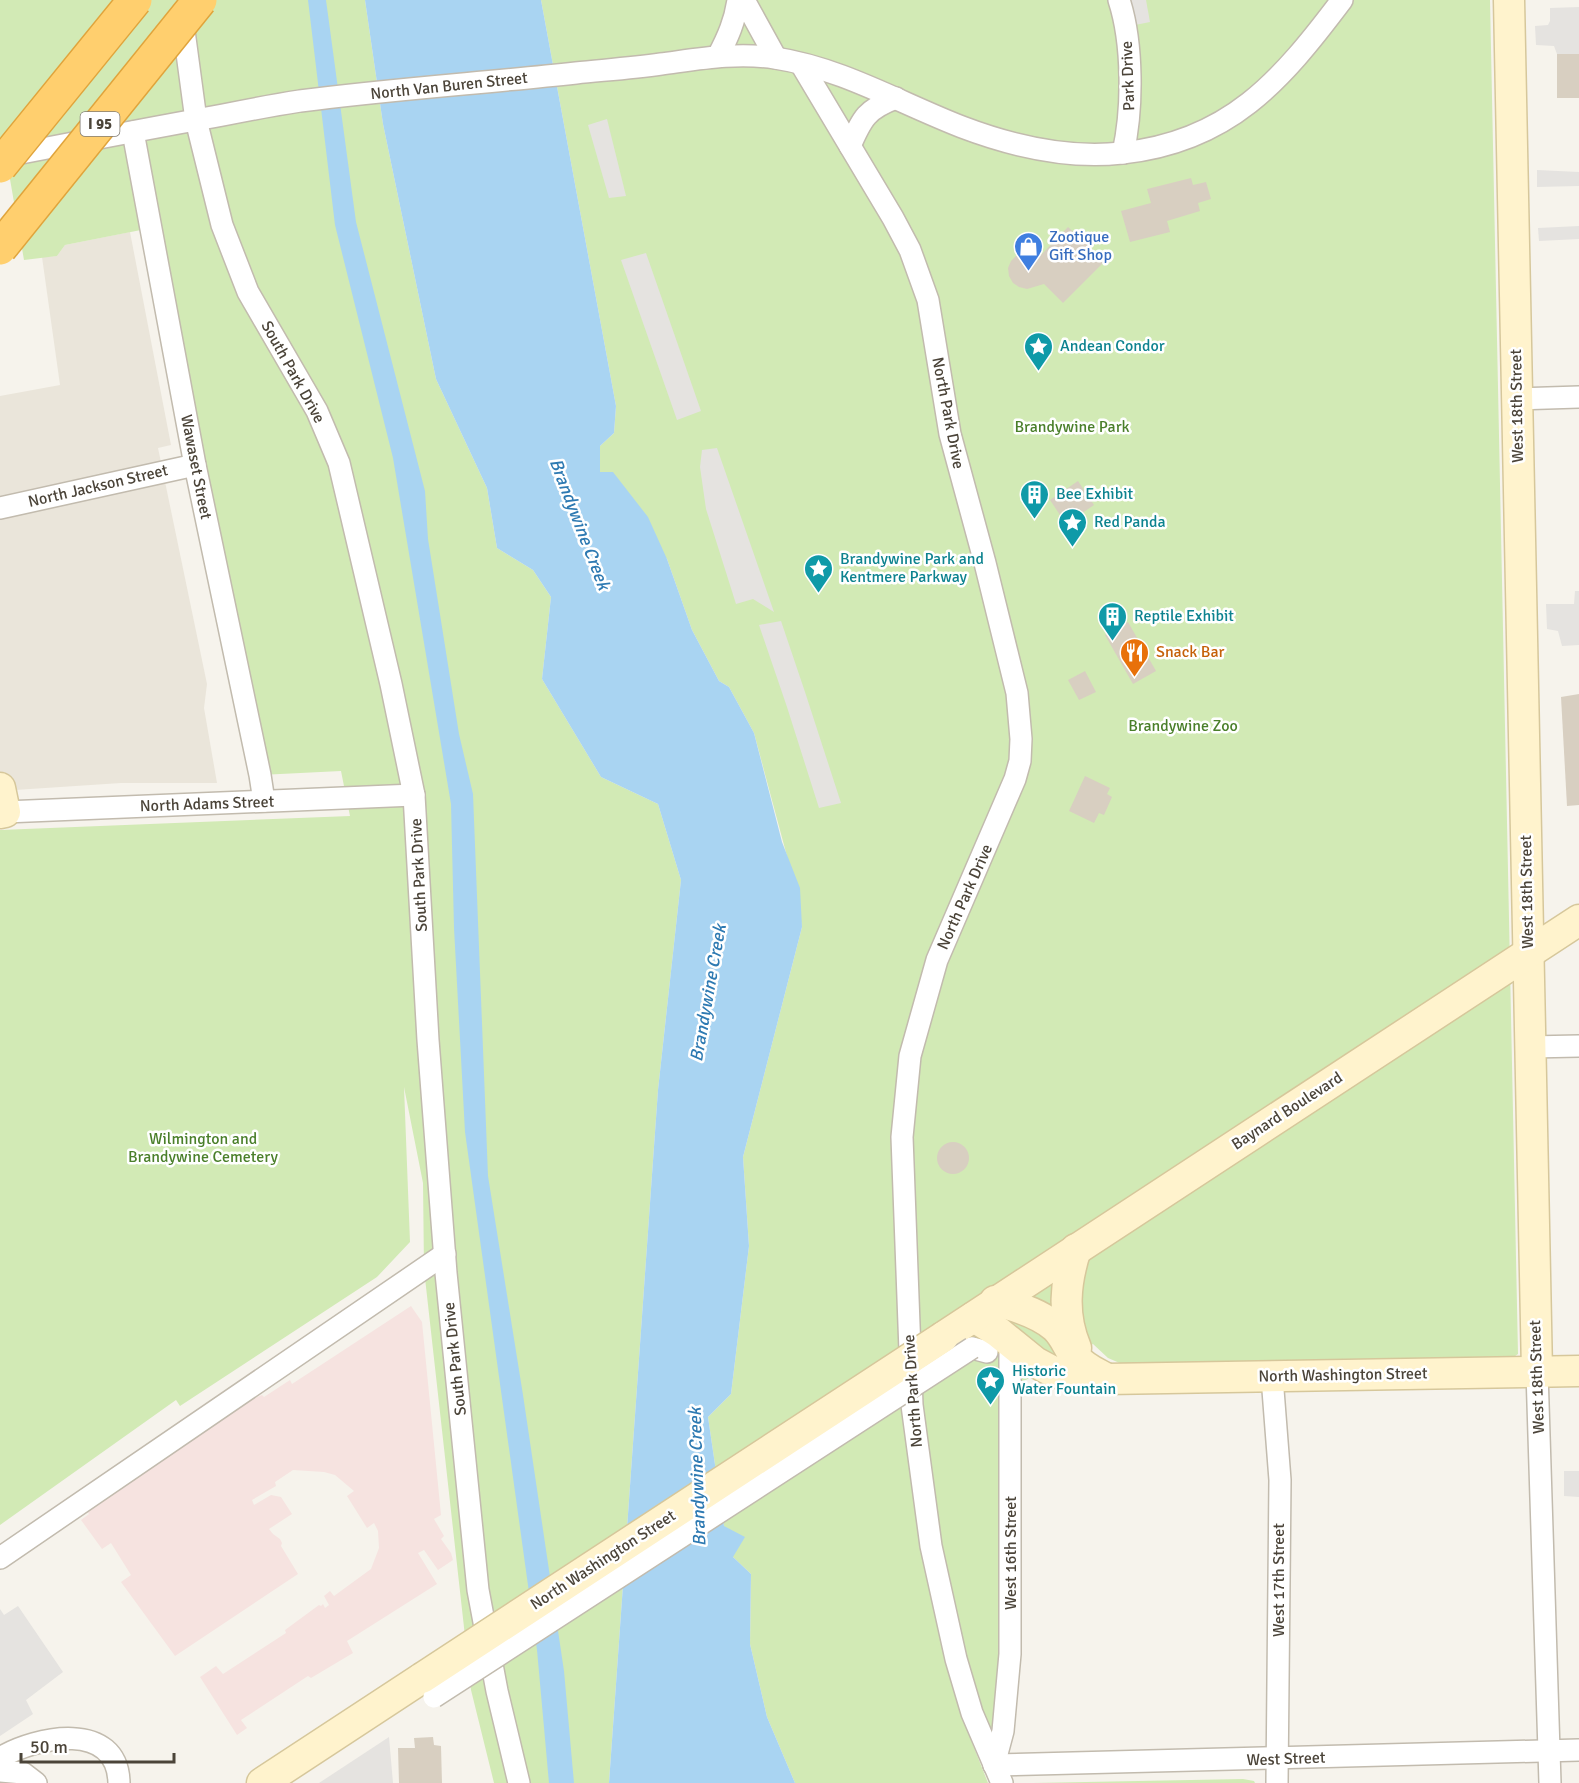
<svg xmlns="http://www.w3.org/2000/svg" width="1579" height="1783" font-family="Signika,sans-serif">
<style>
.residential{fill:#eae5da}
.medical{fill:#f6e3e0}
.green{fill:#d2eab5}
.parking{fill:#e5e3e0}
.water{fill:#a9d4f2}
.building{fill:#d8cfc1}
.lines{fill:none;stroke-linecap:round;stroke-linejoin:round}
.street-casing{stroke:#c2bbae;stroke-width:24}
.secondary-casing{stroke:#d6c79b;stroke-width:33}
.street{stroke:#fff;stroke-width:21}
.secondary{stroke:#fff3cd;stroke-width:30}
.street-bridge-casing{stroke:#c2bbae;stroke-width:24;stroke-linecap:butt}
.secondary-bridge-casing{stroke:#d6c79b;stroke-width:33;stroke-linecap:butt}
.highway-bridge-casing{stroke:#e0a43c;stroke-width:36;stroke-linecap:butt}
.street-bridge{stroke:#fff;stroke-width:21}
.secondary-bridge{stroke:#fff3cd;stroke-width:30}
.highway-bridge{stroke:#ffcf6e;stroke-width:33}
.labels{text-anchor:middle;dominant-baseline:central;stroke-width:5;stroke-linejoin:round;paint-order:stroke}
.shield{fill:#fff;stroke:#817c74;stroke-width:1.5}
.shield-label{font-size:15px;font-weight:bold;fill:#4b4439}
.street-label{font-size:16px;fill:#4b4439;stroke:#fff}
.shop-label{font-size:16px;fill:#366cbe;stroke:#fff;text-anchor:start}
.culture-label{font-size:16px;fill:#0d838f;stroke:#fff;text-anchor:start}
.park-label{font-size:16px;fill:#4a7f2a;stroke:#fff}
.food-label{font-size:16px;fill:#c56008;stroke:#fff;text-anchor:start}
.water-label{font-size:18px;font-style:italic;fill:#2e7ab2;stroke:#fff}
</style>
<rect width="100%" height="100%" fill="#f6f3ec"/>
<!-- residential -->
<path class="residential" d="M130,232l41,213 -13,3 49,236 -3,24 13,75h-96l-121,8v-395l60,-11 -18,-128 15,-1 8,-11z"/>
<!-- medical -->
<path class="medical" d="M411,1306l11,16 19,193 -7,4 10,17 -3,3 10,14 2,7 -15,10 -14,-20 -6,3 19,31 -90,57 6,12 -42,25 -3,-2 -67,44 6,8 -10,7 -37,-58 16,-11 7,8 63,-41 -1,-3 34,-25 2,1 2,-2 2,4 4,-3 -5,-9 6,-5 4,5 37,-27 8,-21 -1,-17 -4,-8 -7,5 -20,-32 7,-5 -19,-16 -11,-3 -31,-2 -18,12 1,4 -24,14 2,5 17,-10 10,2 11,17 -23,15 4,5 7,5 2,4 -1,3 17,28 -123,82 -54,-74 10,-7 -20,-32 -9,6 -21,-29 8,-6 -3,-4 167,-113 2,1 7,-3 2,2 26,-17 2,4z"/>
<!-- green -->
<g class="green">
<path d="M0,0h365l18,124 53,255 51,109 10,60 36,22 18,27 -9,82 59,98 57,27 23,76 -23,210 -49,693h-115l-23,-93 -47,-421 -1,-86 -19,-96 6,155 -33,35 -197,129 -4,-6 -176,125v-695l350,-14 -9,-45 -81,4 -109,-547 -86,17 -8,11 -33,4 -18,-104 -6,1z"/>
<path d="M541,0h949l28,1354 -7,5 -389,5 -14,-6 -15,-14 -95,51 5,197 -2,83 -8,52 -22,13 17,43h-193l-28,-66 -17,-73 1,-70 -18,-17 -9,-31 -16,-109 23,-23 18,-148 -6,-89 59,-230 -14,-67 -34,-127 -25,-46 -10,-6 -27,-51 -25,-71 -67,-87v-26l14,-13 2,-27z"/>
<path d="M1243,1779l11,2 1,2h-222z"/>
</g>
<!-- parking -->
<g class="parking">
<path d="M1128,0h18l4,22 -15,3z"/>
<path d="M1579,7v47h-22l-3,-8 -18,-1 -1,-19 13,-1 2,-4v-13z"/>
<path d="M607,119l19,77 -17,2 -21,-73z"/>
<path d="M1537,170l42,2v14l-42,1z"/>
<path d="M1579,226v13l-40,2 -1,-13z"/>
<path d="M646,253l55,158 -24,9 -56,-160z"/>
<path d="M717,448l57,164 -21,-13 -17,5 -30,-95 -6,-42 2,-17z"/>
<path d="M1575,591h4v54l-17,1 -4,-15 -11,-2 -1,-25h28z"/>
<path d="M781,621l24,71 36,111 -22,5 -32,-101 -28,-82z"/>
<path d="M1564,1471h15v26l-15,-1z"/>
<path d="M18,1606l45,66 -37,28 7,14 -33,22v-127l4,6z"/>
<path d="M389,1737l4,46h-74z"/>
</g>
<!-- water -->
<g class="water">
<path d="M308,0h18l30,222 69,269 3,48 31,195 14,60 15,382 35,219 41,276 10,112h-25l-12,-133 -72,-518 -11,-204 -3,-124 -58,-346 -58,-233z"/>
<path d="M365,0h176l75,406 -2,27 -14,13v26h13l35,45 19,42 25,71 27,51 10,6 25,46 28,109 18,46 2,39 -59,230 6,89 -18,148 -23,23 16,109 21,11 -12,20 18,17 -1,70 17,73 28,66h-186l49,-693 23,-210 -23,-76 -57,-27 -59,-98 9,-82 -18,-27 -36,-22 -10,-60 -51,-109 -53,-255z"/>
</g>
<!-- building -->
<g class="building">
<rect x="1557" y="54" width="22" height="44"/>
<path d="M1191,178l2,7 13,-3 5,17 -13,4 2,8 -33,10 3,11 -40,10 -9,-31 30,-8 -4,-14z"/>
<path d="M1068,227l37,34 -42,42 -19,-19 -17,5 -8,-2 -6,-4 -4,-7 -1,-8 3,-7 6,-6 7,-2 17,2z"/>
<path d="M1078,481l16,24 -28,19 -16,-24z"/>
<path d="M1128,622l28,49 -23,13 -28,-49z"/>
<path d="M1085,671l11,21 -17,8 -11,-20z"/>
<path d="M1579,694v111l-12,1 -6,-109z"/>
<path d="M1085,776l25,12 -3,6 5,3 -8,18 -5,-2 -5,10 -25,-12z"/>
<circle cx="953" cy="1158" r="16"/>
<path d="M433,1737l1,8 7,1 1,37h-43l-1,-35h17l-1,-10z"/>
</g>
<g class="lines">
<defs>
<g id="street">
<path d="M744,0l32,58"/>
<path d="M1119,0c14,43 14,109 4,153"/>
<path d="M182,16l14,104 26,105 26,67 69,119 22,52 52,221 23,111 14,245 18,233 32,317 19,101 22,92"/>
<path d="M718,56c10,-19 17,-35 20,-56"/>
<path d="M801,64l92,154 17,32 18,50 22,134 35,129 32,130 4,46 -1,22 -5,18 -78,181 -27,96 -8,81 10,268 19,141 25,113 16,54 30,70"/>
<path d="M133,132l62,333 65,310 4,26"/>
<path d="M850,146c12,-28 17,-37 46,-48"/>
<path d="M6,156c72,-14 144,-28 217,-41 25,-5 51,-10 77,-14 92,-12 184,-18 276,-28 29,-3 57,-5 85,-9 38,-5 75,-12 114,-6 66,10 125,45 187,69 50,19 106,32 160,26 107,-11 159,-72 220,-153"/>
<path d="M1517,399l62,-2"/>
<path d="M0,508l195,-43"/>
<path d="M5,812l409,-17"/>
<path d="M1530,1047l49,-1"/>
<path d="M972,1348l15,4"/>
<path d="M1537,1372l13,411"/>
<path d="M1272,1377l8,103 -3,303"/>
<path d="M0,1558l445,-304"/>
<path d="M0,1758c36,-22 118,-38 119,25"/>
<path d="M994,1765l585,-15"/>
<path d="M994,1765l9,-34 7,-77v-314"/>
<path d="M0,1771l23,2 13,10"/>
</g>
<g id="secondary">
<path d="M1509,0l28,1372"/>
<path d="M0,788l5,24 -5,1"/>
<path d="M995,1301c21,5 44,12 60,26 10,9 13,21 21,31 8,10 21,15 31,21"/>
<path d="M974,1317l24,15 37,30 15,8 19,7 38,2 472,-8"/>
<path d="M943,1337l636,-417"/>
<path d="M1076,1348c-14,-33 -11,-65 0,-99"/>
<path d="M262,1783l160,-105"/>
</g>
</defs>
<!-- street casing -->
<use href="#street" class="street-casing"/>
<!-- secondary casing -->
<use href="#secondary" class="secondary-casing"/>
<!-- street -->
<use href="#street" class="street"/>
<!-- secondary -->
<use href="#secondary" class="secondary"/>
<defs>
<path id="street-bridge" d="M434,1697l538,-349"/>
<path id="secondary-bridge" d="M422,1678l521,-341"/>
<g id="highway-bridge">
<path d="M0,166l135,-166"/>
<path d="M0,248l200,-248"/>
</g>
</defs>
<!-- street-bridge casing -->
<use href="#street-bridge" class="street-bridge-casing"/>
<!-- secondary-bridge casing -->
<use href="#secondary-bridge" class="secondary-bridge-casing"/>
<!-- highway-bridge casing -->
<use href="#highway-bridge" class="highway-bridge-casing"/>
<!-- street-bridge -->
<use href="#street-bridge" class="street-bridge"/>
<!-- secondary-bridge -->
<use href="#secondary-bridge" class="secondary-bridge"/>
<!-- highway-bridge -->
<use href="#highway-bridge" class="highway-bridge"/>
</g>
<!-- icons -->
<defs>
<symbol id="shop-pin" viewBox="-11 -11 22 30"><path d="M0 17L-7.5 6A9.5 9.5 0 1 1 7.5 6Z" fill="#3f7fe0" stroke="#fff"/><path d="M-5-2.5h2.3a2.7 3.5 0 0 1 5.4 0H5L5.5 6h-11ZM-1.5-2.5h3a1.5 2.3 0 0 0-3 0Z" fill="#fff"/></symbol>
<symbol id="sight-pin" viewBox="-11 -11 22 30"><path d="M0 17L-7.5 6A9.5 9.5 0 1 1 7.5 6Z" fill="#0f9aa8" stroke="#fff"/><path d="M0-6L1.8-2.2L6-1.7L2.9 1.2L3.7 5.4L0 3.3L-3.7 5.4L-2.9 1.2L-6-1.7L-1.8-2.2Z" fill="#fff"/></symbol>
<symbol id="building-pin" viewBox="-11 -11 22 30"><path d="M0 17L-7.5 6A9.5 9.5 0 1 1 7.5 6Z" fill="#0f9aa8" stroke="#fff"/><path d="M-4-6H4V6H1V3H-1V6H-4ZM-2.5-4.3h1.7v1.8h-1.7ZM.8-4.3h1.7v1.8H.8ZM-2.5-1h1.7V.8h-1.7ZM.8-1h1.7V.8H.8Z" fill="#fff"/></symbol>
<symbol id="restaurant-pin" viewBox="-11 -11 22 30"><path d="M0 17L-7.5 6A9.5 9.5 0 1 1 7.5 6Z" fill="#e8710a" stroke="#fff"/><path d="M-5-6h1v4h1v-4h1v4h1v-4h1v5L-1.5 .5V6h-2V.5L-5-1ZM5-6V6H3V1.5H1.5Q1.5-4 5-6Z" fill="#fff"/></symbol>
</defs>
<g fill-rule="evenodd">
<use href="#shop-pin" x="1012" y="230" width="33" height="45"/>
<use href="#sight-pin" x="1022" y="330" width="33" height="45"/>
<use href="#building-pin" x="1018" y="478" width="33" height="45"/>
<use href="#sight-pin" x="1056" y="506" width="33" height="45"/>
<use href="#sight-pin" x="802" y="552" width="33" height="45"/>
<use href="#building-pin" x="1096" y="600" width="33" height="45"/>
<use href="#restaurant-pin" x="1118" y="636" width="33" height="45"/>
<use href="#sight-pin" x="974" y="1364" width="33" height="45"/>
</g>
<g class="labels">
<!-- shield labels -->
<rect class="shield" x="80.5" y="112" width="39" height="24" rx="4.5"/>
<g class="shield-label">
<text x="100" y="124">I 95</text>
</g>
<!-- street labels -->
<g class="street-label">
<text transform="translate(1128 76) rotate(-92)">Park Drive</text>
<text transform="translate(449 86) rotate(-6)">North Van Buren Street</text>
<text transform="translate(293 372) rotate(61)">South Park Drive</text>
<text transform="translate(1517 406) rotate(-91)">West 18th Street</text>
<text transform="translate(948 413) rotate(79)">North Park Drive</text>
<text transform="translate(196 467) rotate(79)">Wawaset Street</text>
<text transform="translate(98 486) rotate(-13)">North Jackson Street</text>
<text transform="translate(207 804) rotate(-2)">North Adams Street</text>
<text transform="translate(419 875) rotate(-93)">South Park Drive</text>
<text transform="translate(1527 892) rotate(-91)">West 18th Street</text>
<text transform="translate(965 897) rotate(-66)">North Park Drive</text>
<text transform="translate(1287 1111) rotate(-33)">Baynard Boulevard</text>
<text transform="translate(455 1359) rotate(-96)">South Park Drive</text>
<text transform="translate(1343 1375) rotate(-1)">North Washington Street</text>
<text transform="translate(1537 1377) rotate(-92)">West 18th Street</text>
<text transform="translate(913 1391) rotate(-94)">North Park Drive</text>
<text transform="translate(1011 1553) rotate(-90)">West 16th Street</text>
<text transform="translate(603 1560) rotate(-33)">North Washington Street</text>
<text transform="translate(1279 1580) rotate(-90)">West 17th Street</text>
<text transform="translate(1286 1759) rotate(-2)">West Street</text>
</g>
<!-- shop labels -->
<g class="shop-label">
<text x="1049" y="237">Zootique<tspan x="1049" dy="18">Gift Shop</tspan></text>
</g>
<!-- culture labels -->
<g class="culture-label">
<text x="1060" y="346">Andean Condor</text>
<text x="1056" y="494">Bee Exhibit</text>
<text x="1094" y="522">Red Panda</text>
<text x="840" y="559">Brandywine Park and<tspan x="840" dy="18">Kentmere Parkway</tspan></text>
<text x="1134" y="616">Reptile Exhibit</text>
<text x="1012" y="1371">Historic<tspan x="1012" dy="18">Water Fountain</tspan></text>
</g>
<!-- park labels -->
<g class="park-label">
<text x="1072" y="427">Brandywine Park</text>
<text x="1183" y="726">Brandywine Zoo</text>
<text x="203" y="1139">Wilmington and<tspan x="203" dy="18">Brandywine Cemetery</tspan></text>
</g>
<!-- food labels -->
<g class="food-label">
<text x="1156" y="652">Snack Bar</text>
</g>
<!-- water labels -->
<g class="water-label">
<text transform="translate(580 524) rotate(69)">Brandywine Creek</text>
<text transform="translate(708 993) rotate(-80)">Brandywine Creek</text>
<text transform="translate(697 1477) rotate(-92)">Brandywine Creek</text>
</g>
</g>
<!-- scale -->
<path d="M21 1753v9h153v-9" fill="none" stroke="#4b4439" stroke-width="3"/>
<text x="30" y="1753" font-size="18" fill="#4b4439" stroke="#ffffff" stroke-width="4.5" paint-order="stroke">50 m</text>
</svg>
